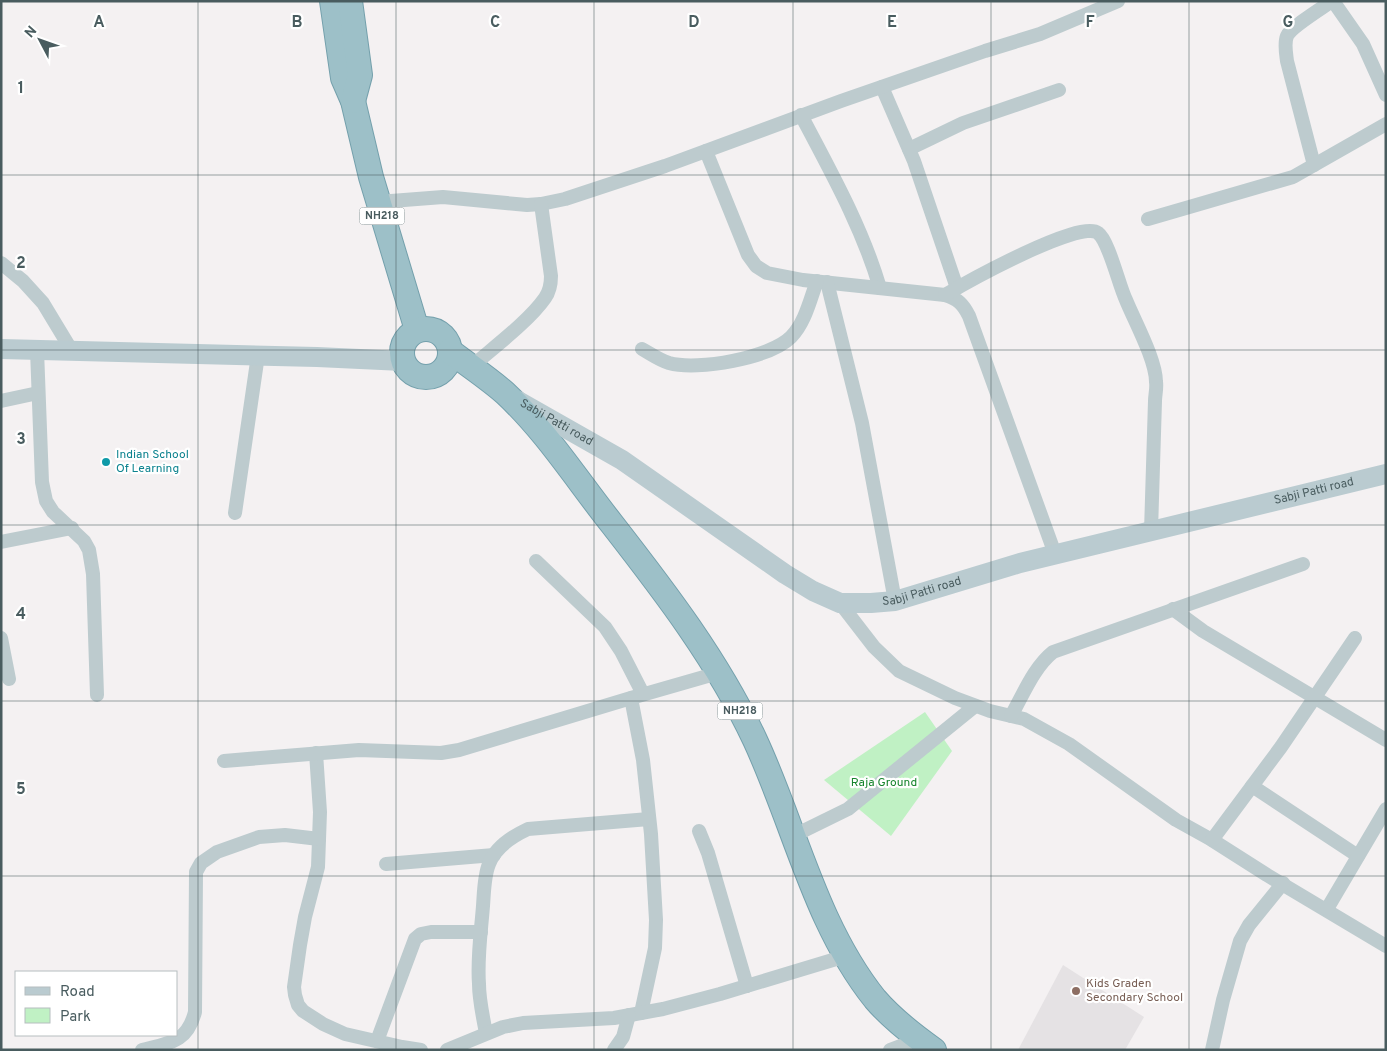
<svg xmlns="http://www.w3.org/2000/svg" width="1387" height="1051" font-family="Overpass,sans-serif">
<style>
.education{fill:#e5e2e4}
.green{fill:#c0f1c4}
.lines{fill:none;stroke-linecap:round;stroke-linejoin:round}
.trunk-casing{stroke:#74a0ac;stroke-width:26}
.minor{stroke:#bdcbce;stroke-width:14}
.secondary{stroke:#bacbd0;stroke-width:20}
.trunk{stroke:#9dc0c8;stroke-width:24}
.grid{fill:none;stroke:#495c5f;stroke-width:1;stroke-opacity:0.55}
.culture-dot{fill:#0f9aa8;stroke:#fff;stroke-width:2}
.education-dot{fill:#8d6e63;stroke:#fff;stroke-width:2}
.labels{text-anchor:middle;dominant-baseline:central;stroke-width:4.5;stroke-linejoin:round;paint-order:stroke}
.shield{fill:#fff;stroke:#808d8f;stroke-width:1}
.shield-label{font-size:11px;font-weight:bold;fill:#495c5f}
.street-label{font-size:12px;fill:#495c5f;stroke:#fff}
.culture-label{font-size:12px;fill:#0d838f;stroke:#fff;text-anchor:start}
.park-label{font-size:12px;fill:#16842c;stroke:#fff}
.education-label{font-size:12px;fill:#785e54;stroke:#fff;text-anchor:start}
.grid-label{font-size:16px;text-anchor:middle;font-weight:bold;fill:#495c5f;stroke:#fff;stroke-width:4.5;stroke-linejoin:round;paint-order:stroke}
</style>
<rect width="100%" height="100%" fill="#f4f1f2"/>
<!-- education -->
<path class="education" d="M1063,965l81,52 -19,33h-107z"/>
<!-- green -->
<path class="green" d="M925,712l27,39 -61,85 -67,-56z"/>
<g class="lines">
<defs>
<g id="trunk">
<path d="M332,1l11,77 10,23 18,76 46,153"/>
<path d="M350,1l10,74 -7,26"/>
<circle cx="426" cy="353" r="24"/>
<path d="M450,351c18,14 38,27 55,42 41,38 72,87 107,131 53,68 106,137 143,216 40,86 60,184 120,259 17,20 38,36 59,51"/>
</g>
</defs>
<!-- trunk casing -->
<use href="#trunk" class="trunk-casing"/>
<!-- minor -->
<g class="minor">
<path d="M1333,1l30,43 23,51"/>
<path d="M882,87l32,74 43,127"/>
<path d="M801,115c30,57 61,112 79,173"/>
<path d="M909,149l54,-26 96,-33"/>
<path d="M706,151l42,104 8,11 11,7 36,7 142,15c13,4 18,9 24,21l86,238"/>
<path d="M1314,165l-27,-104c-1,-8 -3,-18 0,-25 4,-9 35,-28 45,-35"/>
<path d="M378,202l65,-5 84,8 14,-1 24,-5 100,-33 176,-65 144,-50 55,-17 78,-33"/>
<path d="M1148,219l145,-42 93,-53"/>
<path d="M1,263l22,18 20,22 29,48"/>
<path d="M827,282l35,141 33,178"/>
<path d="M945,295c22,-13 135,-76 153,-62 11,8 21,53 28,67 9,22 30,60 30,82 1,6 -1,13 -1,19l-4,130"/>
<path d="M642,349c9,5 17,11 27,14 29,8 101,-5 122,-26 14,-14 19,-37 26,-56"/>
<path d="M37,350l5,132 4,19 7,11 31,29 5,9 4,24 4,121"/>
<path d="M471,367c22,-19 58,-46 74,-69 5,-7 6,-14 6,-22l-10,-72"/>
<path d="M1,401l37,-8"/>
<path d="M235,513l23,-158"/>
<path d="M1,542l71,-14"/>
<path d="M536,561l69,66 16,24 22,43"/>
<path d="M840,603l34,44 25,24 56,27 35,13 34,8 45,25 107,76 36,20 55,35 119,71"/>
<path d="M1173,609l30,22 183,109"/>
<path d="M1,638l8,41"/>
<path d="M631,698l12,62 8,74 5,86 -1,28 -14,65"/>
<path d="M1011,716c12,-21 23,-49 42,-64l250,-88"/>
<path d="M316,753l4,59 -2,55 -13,50 -5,28 -6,42 1,8 3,10 5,6 20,13 22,10 57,13 19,3"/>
<path d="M224,761l135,-11 82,3 18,-3 172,-52 87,-25"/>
<path d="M1252,786l106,70"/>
<path d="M699,831l9,22 39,133"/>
<path d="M793,836l55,-27 127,-103"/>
<path d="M1212,840l69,-93 74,-109"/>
<path d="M386,864l108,-9"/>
<path d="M1327,909l59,-100"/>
<path d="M486,1033c-3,-16 -7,-33 -7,-49 -2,-26 2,-52 4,-78 1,-13 1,-30 6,-42 6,-16 24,-28 39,-35l121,-10"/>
<path d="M377,1041l38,-102 6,-5 10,-2h50"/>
<path d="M142,1050c27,-7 45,-7 53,-38l1,-140 5,-9 16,-11 42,-15 26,-2 34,4"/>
<path d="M447,1050l56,-23 20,-4 91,-5 49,-9 57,-15 126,-38"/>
<path d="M614,1050l9,-13 6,-22"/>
<path d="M890,1050l29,-11"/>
<path d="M1212,1050l11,-50 17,-59 9,-16 34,-42"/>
</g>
<!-- secondary -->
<g class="secondary">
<path d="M1,349l316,8 86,4"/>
<path id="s1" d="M518,401l104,59 163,114 28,17 27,12h31l24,-2 125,-38 366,-89"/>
</g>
<!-- trunk -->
<use href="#trunk" class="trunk"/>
</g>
<!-- grid -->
<path class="grid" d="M198,1v1049M396,1v1049M594,1v1049M793,1v1049M991,1v1049M1189,1v1049M1,175h1385M1,350h1385M1,525h1385M1,701h1385M1,876h1385"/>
<!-- markers -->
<circle class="culture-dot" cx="106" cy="462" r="5"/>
<circle class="education-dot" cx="1076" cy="991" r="5"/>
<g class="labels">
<!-- shield labels -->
<g class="shield">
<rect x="359.5" y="207.5" width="45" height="17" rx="4"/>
<rect x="717.5" y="702.5" width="45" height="17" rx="4"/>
</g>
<g class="shield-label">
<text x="382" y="216">NH218</text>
<text x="740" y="711">NH218</text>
</g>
<!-- street labels -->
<g class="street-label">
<text stroke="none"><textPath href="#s1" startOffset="44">Sabji Patti road</textPath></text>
<text stroke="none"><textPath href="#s1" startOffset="869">Sabji Patti road</textPath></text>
<text stroke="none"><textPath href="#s1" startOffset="464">Sabji Patti road</textPath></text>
</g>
<!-- culture labels -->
<g class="culture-label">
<text x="116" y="455">Indian School<tspan x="116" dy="14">Of Learning</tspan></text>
</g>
<!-- park labels -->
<g class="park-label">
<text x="884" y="783">Raja Ground</text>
</g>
<!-- education labels -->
<g class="education-label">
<text x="1086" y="984">Kids Graden<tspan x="1086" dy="14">Secondary School</tspan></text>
</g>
</g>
<g class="grid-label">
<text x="99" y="27">A</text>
<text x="297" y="27">B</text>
<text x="495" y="27">C</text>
<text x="694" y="27">D</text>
<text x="892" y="27">E</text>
<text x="1090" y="27">F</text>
<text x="1288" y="27">G</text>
<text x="21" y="93">1</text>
<text x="21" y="268">2</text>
<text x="21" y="444">3</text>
<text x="21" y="619">4</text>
<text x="21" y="794">5</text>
</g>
<!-- border -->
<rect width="1387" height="1051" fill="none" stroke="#495c5f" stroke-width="5"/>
<!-- legend -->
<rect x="15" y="971" width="162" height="65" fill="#ffffff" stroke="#b6bebf"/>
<rect x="25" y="987" width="25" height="8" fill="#bacbd0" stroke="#b6bebf"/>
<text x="60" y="996" font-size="15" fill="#495c5f">Road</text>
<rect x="25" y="1008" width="25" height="15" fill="#c0f1c4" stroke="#b6bebf"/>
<text x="60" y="1021" font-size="15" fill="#495c5f">Park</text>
<!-- north arrow -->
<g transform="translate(40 40) rotate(311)" stroke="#ffffff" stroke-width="4" paint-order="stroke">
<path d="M0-4L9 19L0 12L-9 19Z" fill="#495c5f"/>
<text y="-8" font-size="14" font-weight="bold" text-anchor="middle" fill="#495c5f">N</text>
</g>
</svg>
